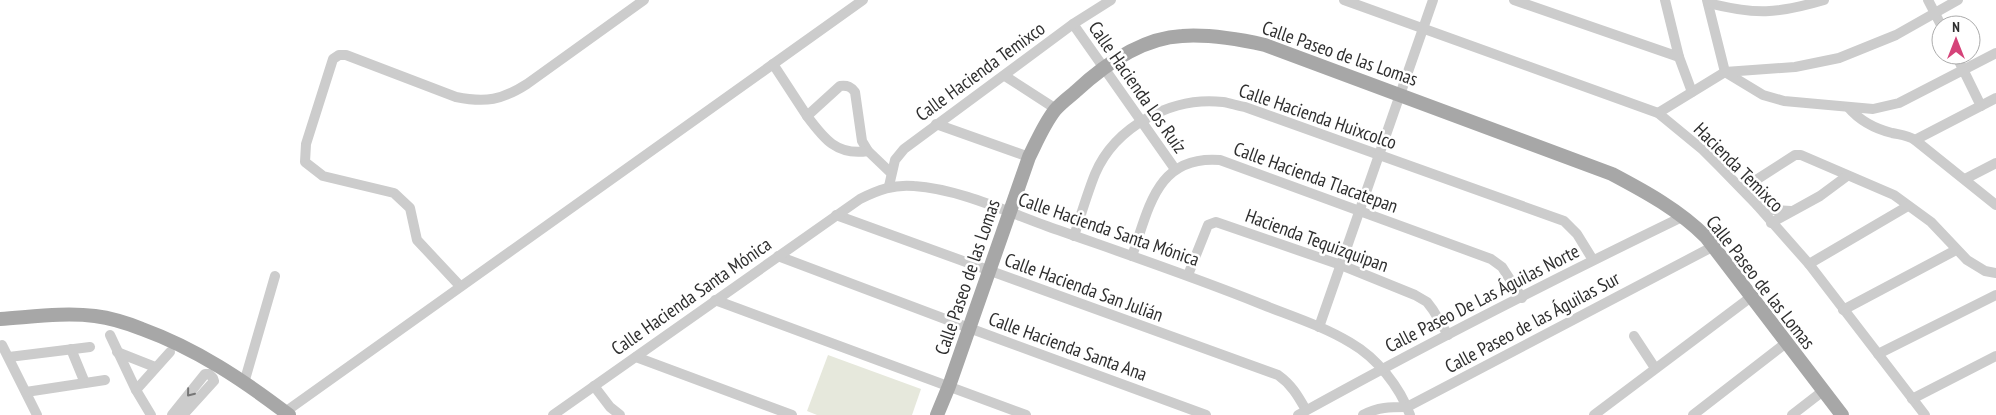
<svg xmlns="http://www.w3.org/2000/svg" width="1996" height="415" font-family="'PT Sans Narrow',sans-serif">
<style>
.green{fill:#e6e8dc}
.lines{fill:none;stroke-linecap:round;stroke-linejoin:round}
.minor{stroke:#ccc;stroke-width:10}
.major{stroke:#a7a7a7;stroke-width:14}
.oneway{stroke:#767676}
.labels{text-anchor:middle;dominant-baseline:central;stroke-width:5;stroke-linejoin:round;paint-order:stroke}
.street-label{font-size:19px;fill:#2f2f2f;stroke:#fff}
</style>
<rect width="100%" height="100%" fill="#fff"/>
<!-- green -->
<path class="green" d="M828,355l93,34 -9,26h-95l-10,-4z"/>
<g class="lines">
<!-- minor -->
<g class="minor">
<path d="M1344,0l314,113 45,37 16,16 37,38 53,60 116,151"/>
<path d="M1514,0l165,57"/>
<path d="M1665,0l14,57 13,35"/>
<path d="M1707,0l18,72 38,23 21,6 89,8 26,-6 97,-50"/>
<path d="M1928,0l13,25"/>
<path d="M1708,3c47,12 69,11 116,-3"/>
<path d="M1073,24l102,145"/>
<path d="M1956,55l25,51"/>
<path d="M773,64l34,52 33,-30c8,-1 11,1 15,6l7,49 6,10 23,22"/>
<path d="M1005,76l51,33"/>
<path d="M1848,107c11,13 28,22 44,26 9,2 15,2 23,7l81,65"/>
<path d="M1658,113l67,-41 70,-5 44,-9 57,-23 62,-35"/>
<path d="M807,116c17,23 30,40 61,35"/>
<path d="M936,124l93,33"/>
<path d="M1915,140l81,-42"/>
<path d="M1965,179l31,-16"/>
<path d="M889,186l6,-26 9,-11 169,-125 38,-24"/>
<path d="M1742,189l53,-34h6l93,40 37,27 36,38 18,11 11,2"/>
<path d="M1757,205l16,5 18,1"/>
<path d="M836,215l442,160c14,10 20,21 28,35"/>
<path d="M1771,223l49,-27 27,-20"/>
<path d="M1074,236c7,-21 13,-42 21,-62 20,-47 76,-78 128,-72 7,1 15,4 22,5l319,114 13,13 16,26"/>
<path d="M778,256l191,72 237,87"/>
<path d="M1132,256c17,-47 24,-101 88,-96l271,99 11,8 20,31"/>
<path d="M1809,264l99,-58"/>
<path d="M1188,275l20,-50 8,-3 125,43 74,30 12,7 6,8 15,25"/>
<path d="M460,286l-43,-46 -7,-32 -16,-15 -71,-17 -18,-14 1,-18 27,-85 6,-4h7l110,42c30,6 46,3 71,-13l117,-84"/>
<path d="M715,300l311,115"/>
<path d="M1843,310l113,-60"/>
<path d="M1319,327l114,-327"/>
<path d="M110,335l26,55 15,25"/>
<path d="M1634,336l21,32"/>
<path d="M2,345l35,70"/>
<path d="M71,349l14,34"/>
<path d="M117,352l38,15"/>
<path d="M1878,354l118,-59"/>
<path d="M9,357l81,-10"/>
<path d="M636,357l156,58"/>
<path d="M244,383l31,-107"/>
<path d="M594,386l16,21 10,8"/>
<path d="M136,390l34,-38"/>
<path d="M26,392l79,-12"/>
<path d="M1912,399l84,-43"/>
<path d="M285,412l578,-412"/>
<path d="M172,415l33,-41h4l4,4 1,3 -31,34"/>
<path d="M553,415l307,-216c18,-9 34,-15 54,-13 47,3 100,29 144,44 68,24 136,47 203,74 30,12 62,22 90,39 26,15 49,44 59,72"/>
<path d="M1298,415c126,-70 256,-136 386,-199"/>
<path d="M1363,415c15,-8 27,-8 44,-8l307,-161"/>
<path d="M1594,415l157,-118"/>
<path d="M1693,415l93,-72"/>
<path d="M1792,415l31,-24"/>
</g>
<!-- major -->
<g class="major">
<path d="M0,319c31,-2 64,-7 95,-3 16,2 32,7 47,13 55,20 101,51 147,86"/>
<path d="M937,415l12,-29 80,-229c8,-16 15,-33 26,-47 6,-7 13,-12 20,-18 29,-27 66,-54 107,-56 28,-2 56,3 83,9l347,129c34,18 67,36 94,63l136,178"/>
</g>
</g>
<!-- one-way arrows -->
<defs><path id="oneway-chevron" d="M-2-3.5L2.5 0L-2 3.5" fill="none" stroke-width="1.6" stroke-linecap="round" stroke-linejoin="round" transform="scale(1.25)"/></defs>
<use class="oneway" href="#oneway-chevron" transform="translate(190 393) rotate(129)"/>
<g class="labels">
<!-- street labels -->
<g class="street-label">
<text transform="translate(1340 53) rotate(19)">Calle Paseo de las Lomas</text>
<text transform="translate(980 71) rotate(-36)">Calle Hacienda Temixco</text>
<text transform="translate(1138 87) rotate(55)">Calle Hacienda Los Ruíz</text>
<text transform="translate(1318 116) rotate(19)">Calle Hacienda Huixcolco</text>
<text transform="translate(1739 167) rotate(45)">Hacienda Temixco</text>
<text transform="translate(1316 177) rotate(20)">Calle Hacienda Tlacatepan</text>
<text transform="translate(1109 229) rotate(19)">Calle Hacienda Santa Mónica</text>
<text transform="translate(1317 240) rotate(20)">Hacienda Tequizquipan</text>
<text transform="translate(967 277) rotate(-71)">Calle Paseo de las Lomas</text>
<text transform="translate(1761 282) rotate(52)">Calle Paseo de las Lomas</text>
<text transform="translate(1084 287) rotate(20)">Calle Hacienda San Julián</text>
<text transform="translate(691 296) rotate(-35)">Calle Hacienda Santa Mónica</text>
<text transform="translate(1482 298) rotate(-27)">Calle Paseo De Las Águilas Norte</text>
<text transform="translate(1532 322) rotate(-28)">Calle Paseo de las Águilas Sur</text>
<text transform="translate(1068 346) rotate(20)">Calle Hacienda Santa Ana</text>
</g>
</g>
<!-- north arrow -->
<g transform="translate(1956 40)"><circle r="24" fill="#ffffff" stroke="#acacac"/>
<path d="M0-4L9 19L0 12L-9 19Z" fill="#d54379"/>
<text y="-8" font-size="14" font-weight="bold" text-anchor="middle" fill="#2f2f2f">N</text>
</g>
</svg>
